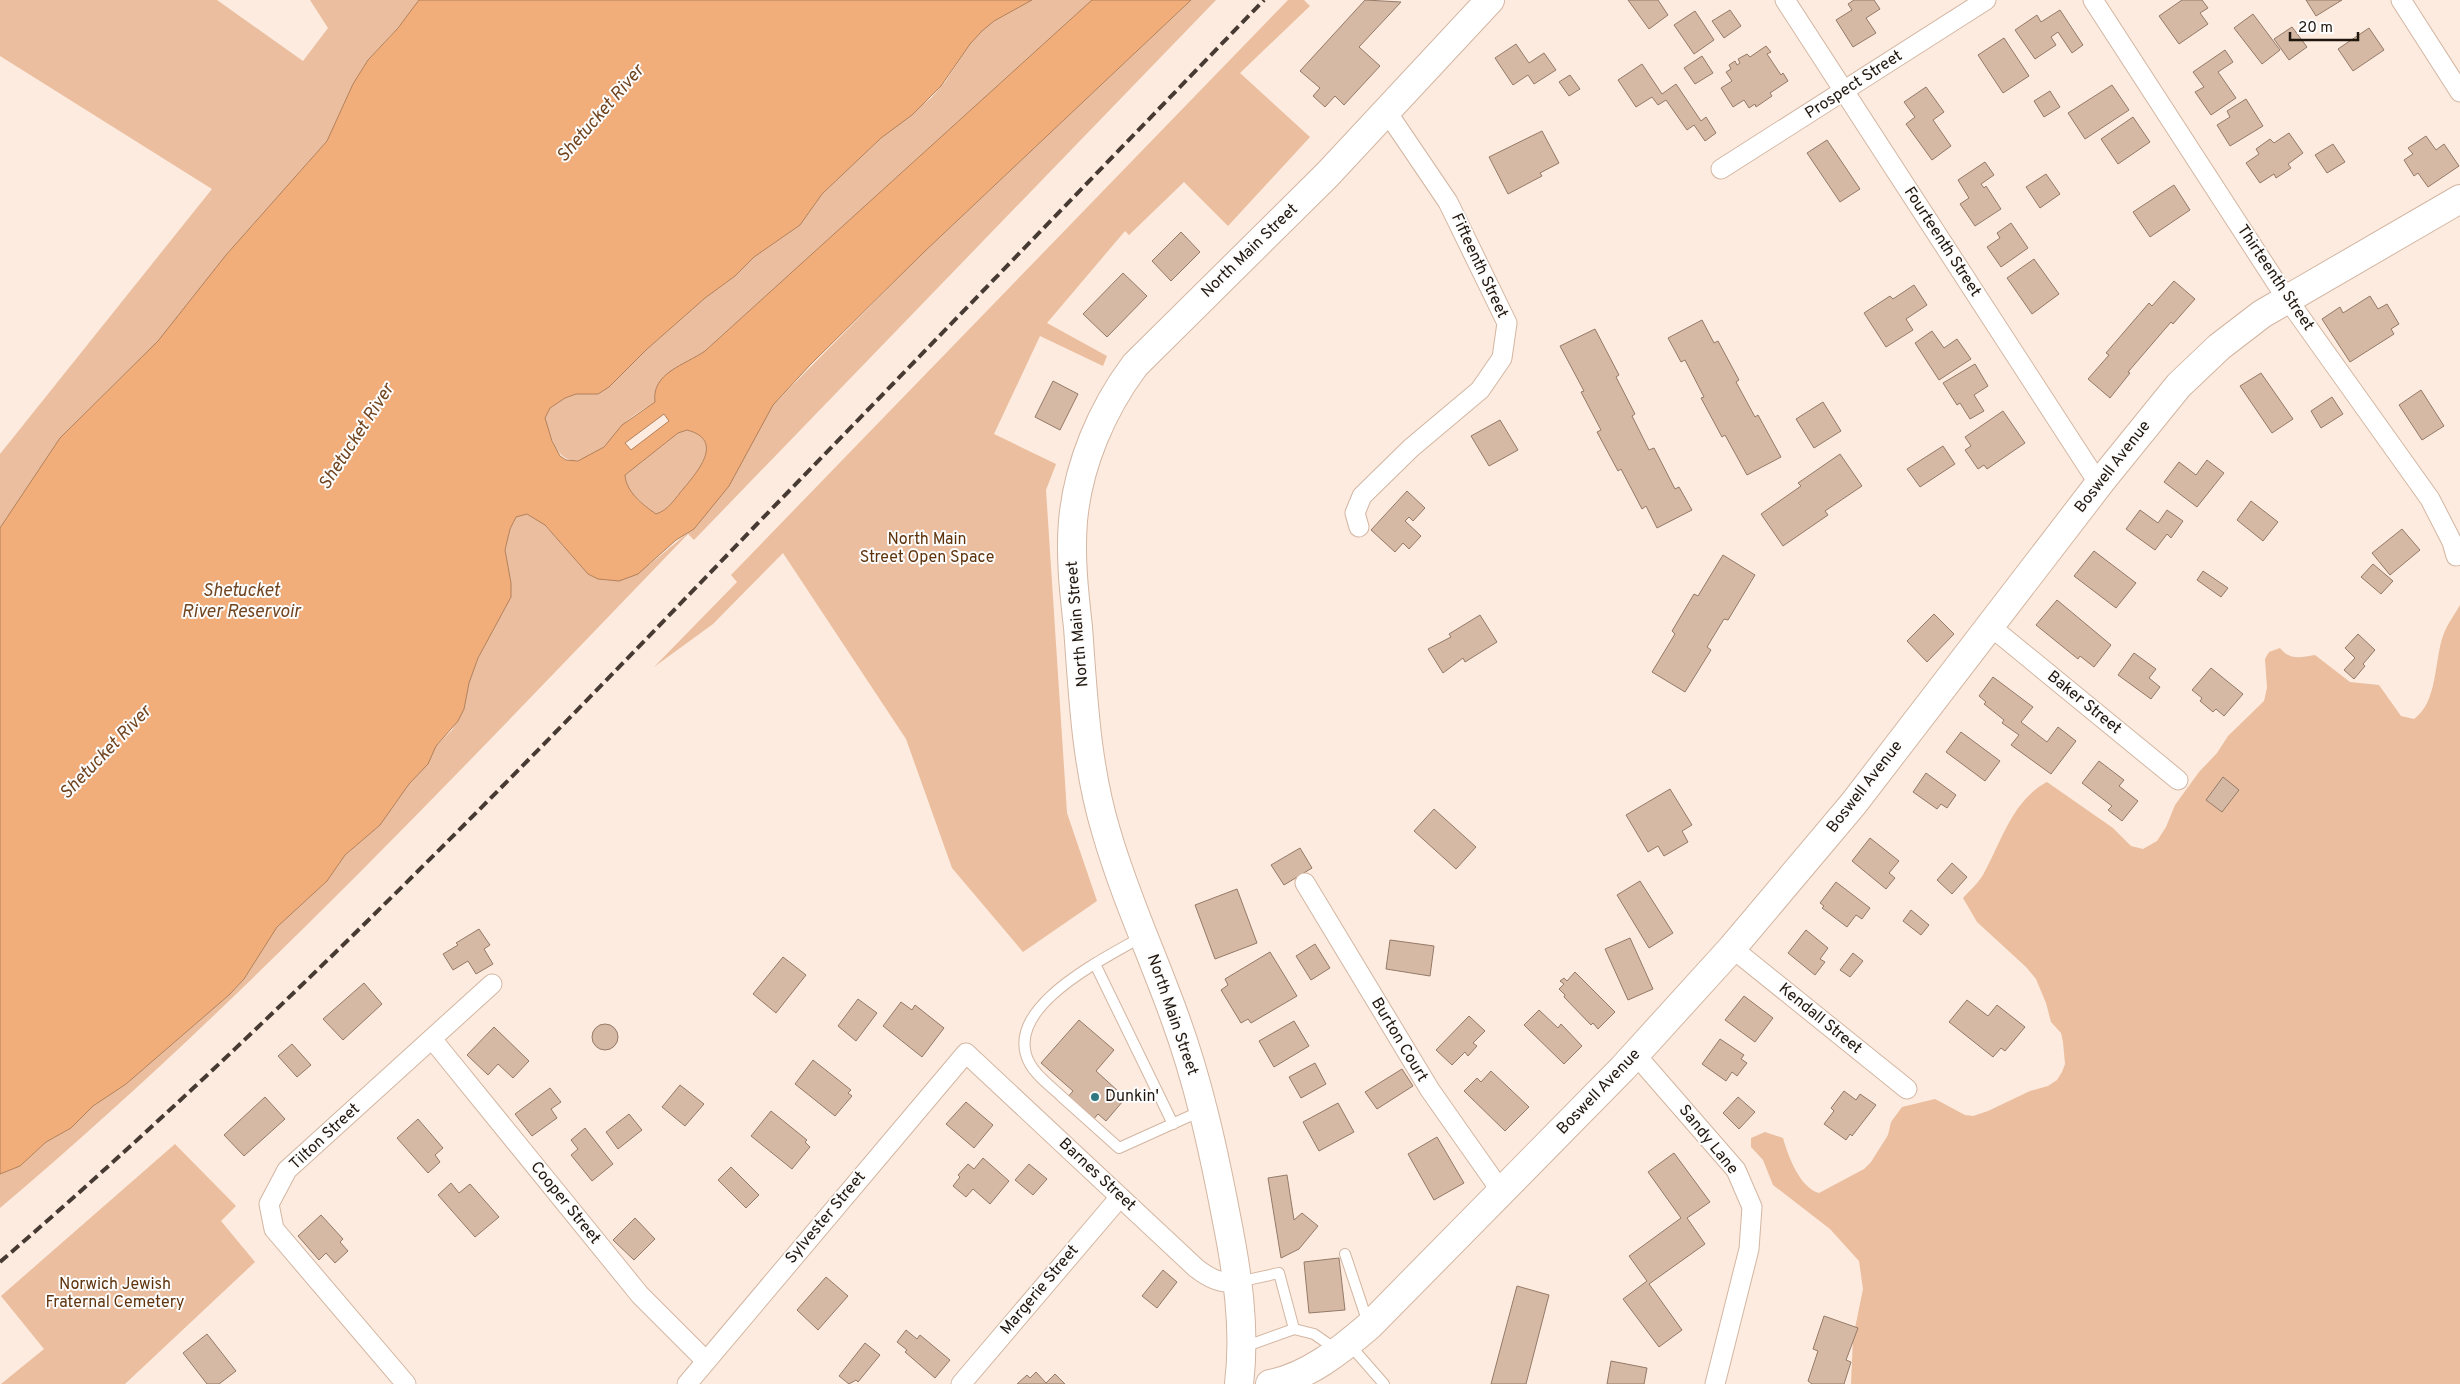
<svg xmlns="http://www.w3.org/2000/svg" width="2460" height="1384" font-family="Overpass,sans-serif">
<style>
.green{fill:#eabe9e}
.water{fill:#f1ae7b;stroke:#b2805a;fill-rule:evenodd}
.building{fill:#d5b9a5;stroke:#947a67}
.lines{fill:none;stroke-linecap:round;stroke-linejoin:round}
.lane-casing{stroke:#d3b6a2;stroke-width:12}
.street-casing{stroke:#d3b6a2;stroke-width:21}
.secondary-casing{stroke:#d3b6a2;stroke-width:30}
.lane{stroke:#fff;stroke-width:10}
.street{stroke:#fff;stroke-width:19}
.secondary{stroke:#fff;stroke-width:28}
.rail{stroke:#463a32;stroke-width:4;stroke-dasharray:10 5;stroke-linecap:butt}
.poi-dot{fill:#2f7781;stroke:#fcfcfc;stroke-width:2}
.labels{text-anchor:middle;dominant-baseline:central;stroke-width:4;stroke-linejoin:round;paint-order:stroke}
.street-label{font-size:16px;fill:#20160e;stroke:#fcfcfc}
.park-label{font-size:16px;fill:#5e330c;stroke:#fcfcfc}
.poi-label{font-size:16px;fill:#20160e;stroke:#fcfcfc;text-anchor:start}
.water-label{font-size:18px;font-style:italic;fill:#70441f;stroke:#fcfcfc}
</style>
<rect width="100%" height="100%" fill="#fdebdf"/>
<!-- green -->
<g class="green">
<path d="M0,0h217l86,61 25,-33 -18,-28h109l-17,23 -34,37 -15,24 -26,57 -101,114 -68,86 -98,97 -60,90v-74l212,-265 -212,-133z"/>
<path d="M1032,0h60l-387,351c-18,13 -55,23 -50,51 -9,6 -21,12 -29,20 -8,8 -14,19 -23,25 -37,29 -48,7 -58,-29l5,-10 15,-10 11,-4h22l11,-7 37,-37 59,-52 30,-22 19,-19 46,-32 22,-31 59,-56 50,-40 14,-16 25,-38 12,-13 12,-10z"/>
<path d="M1191,0h25l-522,540 -6,-6c-223,231 -443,467 -688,674v-34l20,-8 26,-24 25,-14 22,-22 33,-22 103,-89 15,-16 33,-52 50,-46 18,-26 35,-30 29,-41 14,-15 13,-23 16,-16 12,-21 5,-26 9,-25 33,-61v-14l-6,-33 5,-21 6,-12 11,-3 15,8 46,52c43,22 73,-24 106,-45l79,-124 151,-153z"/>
<path d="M1288,0h16l6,6 -70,67 70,64 -82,89 -44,-44 -55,53 -4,-4 -78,92 60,33 -4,10 -63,-30 -46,98 62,30 -10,26 21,323 30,88 -74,51 -71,-84 -46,-129 -123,-186 -70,71 -59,43 83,-85 -6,-7z"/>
<path d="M687,430c38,10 11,41 -3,58 -8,9 -15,22 -28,26 -13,-9 -30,-22 -31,-39l53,-42z"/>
<path d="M2460,605v779h-609l2,-46 10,-49 -4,-28 -29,-32 -57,-44 -10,-25 -12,-13v-9l14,-6 18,6c5,18 17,50 36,55l45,-24 7,-7 17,-27 3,-13 11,-15 33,-8 30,16 8,1 15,-5 42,-20 18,-5 9,-6 5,-8 3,-8 -2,-22 -2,-9 -10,-11 -5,-19 -10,-24 -10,-12 -49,-45 -14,-24c8,-9 17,-16 22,-27 17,-31 28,-71 62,-89l66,46 18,18 12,3 14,-8 9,-14 9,-22 24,-33 18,-19 11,-17 36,-35 3,-13 -2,-29 4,-7 11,-4c10,13 21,9 35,7l35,27 29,3 22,31 13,3c24,-17 20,-58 29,-83 4,-12 11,-20 17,-31z"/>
<path d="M175,1144l61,62 -15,15 34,41 -130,122h-124l43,-35 -43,-53z"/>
</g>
<!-- water -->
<path class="water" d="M419,0h613l-38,21 -12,10 -12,13 -29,42 -29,29 -31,23 -59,56 -22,31 -46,32 -19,19 -30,22 -59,52 -37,37 -11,7h-22l-11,4 -15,10 -5,10 7,23 8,15 6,4 12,1 26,-14 18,-22 33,-23c-4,-29 30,-37 50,-51l387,-351h99l-267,252 -114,113 -37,40 -44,81 -35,43 -18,11 -38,34 -19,7 -21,-2 -10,-5 -43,-49 -18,-11 -11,3 -6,12 -5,21 6,33v14l-33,61 -9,25 -5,26 -6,12 -22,25 -8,18 -19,20 -29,41 -35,30 -18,26 -50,46 -33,52 -15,16 -103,89 -33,22 -22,22 -25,14 -26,24 -20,8v-646l60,-90 98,-97 68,-86 101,-114 26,-57 15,-24 30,-32zM664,414l5,7 -38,29 -6,-7zM687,430c38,10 11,41 -3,58 -8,9 -15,22 -28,26 -13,-9 -30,-22 -31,-39l53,-42z"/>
<!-- building -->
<g class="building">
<path d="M1365,0l36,2 -42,45 21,19 -36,39 -9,-9 -10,11 -12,-11 7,-8 -20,-17z"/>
<path d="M1628,0h30l10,15 -19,14z"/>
<path d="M1854,0h20l6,9 -14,9 10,15 -23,14 -17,-27 16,-10 -4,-6z"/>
<path d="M2182,0h20l6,8 -8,5 8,11 -29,20 -20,-28z"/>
<path d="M2306,0h36l-26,16z"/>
<path d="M1730,10l11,16 -17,12 -12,-17z"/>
<path d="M2060,10l23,35 -11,8 -14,-21 -7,5 5,8 -21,14 -20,-29 22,-15 4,7z"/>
<path d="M1695,11l19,29 -20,14 -20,-29z"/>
<path d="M2253,14l27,36 -18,14 -28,-36z"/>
<path d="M2292,27l15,20 -18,13 -15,-21z"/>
<path d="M2369,28l15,22 -31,21 -15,-22z"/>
<path d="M2004,38l25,38 -26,17 -25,-38z"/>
<path d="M1516,44l13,19 15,-10 12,17 -22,14 -6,-9 -15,10 -18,-27z"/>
<path d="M1766,46l5,6 -4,2 14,21 2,-2 5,8 -18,12 2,3 -16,11 -1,-3 -6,4 -5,-8 -11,7 -12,-19 11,-7 -6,-9 5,-3 -2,-4 6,-4 2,4 3,-2 -2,-4 9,-5 3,3z"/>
<path d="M2225,50l8,12 -15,10 18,26 -25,17 -16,-23 9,-5 -11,-15z"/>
<path d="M1702,56l11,17 -18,11 -11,-16z"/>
<path d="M1642,64l20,30 14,-10 25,37 5,-4 10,16 -11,8 -11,-16 -7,5 -21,-30 -8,5 -6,-8 -16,10 -18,-27z"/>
<path d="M1570,75l10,14 -11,7 -10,-14z"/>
<path d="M2112,85l17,25 -44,29 -17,-26z"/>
<path d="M1926,87l18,25 -11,8 18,26 -19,14 -26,-36 9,-7 -11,-15z"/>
<path d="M2050,91l10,16 -16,10 -10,-16z"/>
<path d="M2246,99l17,27 -33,20 -13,-21 13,-8 -3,-6z"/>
<path d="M2133,117l17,25 -32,22 -17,-25z"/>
<path d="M1542,131l17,32 -19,10 2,3 -34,18 -19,-37z"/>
<path d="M2289,133l14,20 -15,11 3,4 -15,10 -2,-4 -14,9 -14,-20 13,-9 -3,-5 14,-10 4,4z"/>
<path d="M2426,136l10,14 8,-6 15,22 -31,21 -10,-14 -4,3 -10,-16 9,-6 -5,-6z"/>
<path d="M1827,140l33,49 -20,13 -33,-49z"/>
<path d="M2333,144l12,18 -18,11 -12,-18z"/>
<path d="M1985,162l9,13 -13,9 3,4 2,-2 15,23 -26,17 -15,-22 9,-6 -11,-18z"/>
<path d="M2046,174l14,20 -20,14 -14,-21z"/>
<path d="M2174,185l16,25 -40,27 -17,-25z"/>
<path d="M2011,223l17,25 -27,19 -14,-20 13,-9 -3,-5z"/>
<path d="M1181,232l19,20 -29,29 -19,-20z"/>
<path d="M2034,259l25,35 -27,20 -25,-36z"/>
<path d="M1123,273l24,23 -40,41 -24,-23z"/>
<path d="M2174,281l21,18 -22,25 -2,-2 -43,50 2,1 -20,25 -22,-19 21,-24 -3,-2 43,-50 3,3z"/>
<path d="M1914,285l13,20 -21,14 7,11 -27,17 -22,-34 26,-17 3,3z"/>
<path d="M2370,296l8,13 9,-5 12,20 -8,5 3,5 -44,28 -28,-43 18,-12 3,6z"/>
<path d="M1702,320l12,23 4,-2 21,39 -3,2 19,35 3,-2 23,42 -34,18 -22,-40 -3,2 -21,-39 3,-1 -19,-37 -4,2 -13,-24z"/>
<path d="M1595,329l24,46 -3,2 19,37 -3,2 17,34 5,-2 21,41 4,-2 13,23 -35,18 -11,-22 -4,3 -21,-40 -3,2 -21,-39 4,-2 -20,-38 3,-1 -24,-45z"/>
<path d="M1932,331l12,17 13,-9 14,20 -32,21 -24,-37z"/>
<path d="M1975,364l13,22 -14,9 10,16 -14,8 -10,-16 -3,2 -14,-22z"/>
<path d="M2261,373l32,46 -21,14 -32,-47z"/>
<path d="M1053,381l25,13 -18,36 -25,-13z"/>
<path d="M2421,390l23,36 -22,14 -23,-35z"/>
<path d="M2332,397l11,17 -22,14 -10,-17z"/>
<path d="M1823,402l18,29 -27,17 -18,-29z"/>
<path d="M2003,411l22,32 -38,26 -3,-4 -6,4 -13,-19 6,-4 -6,-9z"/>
<path d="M1500,420l18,30 -29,16 -18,-30z"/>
<path d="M1943,446l12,18 -35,23 -13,-18z"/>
<path d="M1840,454l22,32 -37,25 3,4 -45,31 -22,-32 40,-28 -3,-3z"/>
<path d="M2207,460l17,13 -27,34 -33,-25 15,-20 17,13z"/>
<path d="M1407,491l18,17 -12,13 -4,-4 -4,4 16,15 -12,13 -6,-6 -8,9 -24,-22z"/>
<path d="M2251,501l27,21 -15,19 -26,-21z"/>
<path d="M2140,510l18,13 9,-13 16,11 -12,17 -4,-4 -12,16 -29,-21z"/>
<path d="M2402,529l18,21 -30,25 -18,-22z"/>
<path d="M2094,551l42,32 -20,25 -42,-32z"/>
<path d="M1723,555l32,20 -27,45 -4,-1 -17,28 4,3 -26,42 -33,-20 23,-38 -3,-3 22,-37 4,2z"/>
<path d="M2373,564l20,17 -12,13 -20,-17z"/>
<path d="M2203,571l25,17 -7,9 -24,-17z"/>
<path d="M2057,600l54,45 -17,22 -14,-11 -2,3 -42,-34z"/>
<path d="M1934,614l20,20 -27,28 -20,-21z"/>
<path d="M1480,615l17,27 -32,20 -2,-4 -20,15 -15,-24 23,-12 -2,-3z"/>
<path d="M2358,634l17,16 -12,14 2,2 -11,13 -10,-9 11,-12 -10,-10z"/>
<path d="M2134,653l22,16 -7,9 11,9 -9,12 -33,-24z"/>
<path d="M2211,668l32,26 -19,22 -8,-7 -3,3 -13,-11 2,-3 -10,-8z"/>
<path d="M1993,677l40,30 -12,15 26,20 11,-15 18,14 -25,33 -40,-29 8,-10 -17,-12 2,-3 -20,-16 2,-2 -7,-6z"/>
<path d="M1961,732l39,29 -15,20 -39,-29z"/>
<path d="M2099,761l25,19 -5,6 19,15 -16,20 -14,-11 4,-4 -30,-23z"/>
<path d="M1926,773l30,22 -9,13 -6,-4 -4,5 -24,-17z"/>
<path d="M2223,777l16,13 -17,22 -16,-12z"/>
<path d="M1670,789l22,36 -10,6 6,11 -24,14 -6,-10 -10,6 -22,-37z"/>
<path d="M1434,809l42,38 -20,22 -42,-38z"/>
<path d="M1870,838l29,23 -10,12 6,5 -9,11 -34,-28z"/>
<path d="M1300,848l12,20 -28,17 -13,-20z"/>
<path d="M1952,863l15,14 -15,17 -15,-14z"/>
<path d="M1640,881l33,52 -24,15 -32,-53z"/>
<path d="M1836,882l34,26 -8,11 -6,-4 -9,12 -25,-19 2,-2 -4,-3z"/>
<path d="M1237,889l20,54 -42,16 -20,-54z"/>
<path d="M1911,910l18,15 -8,10 -18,-14z"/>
<path d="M479,929l11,16 -6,4 9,15 -17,10 -8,-13 -15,9 -10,-16 15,-9 -2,-2z"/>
<path d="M1806,930l22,18 -8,11 5,3 -10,13 -27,-22z"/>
<path d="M1630,938l23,51 -25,11 -23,-51z"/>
<path d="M1390,940l44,6 -4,30 -44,-7z"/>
<path d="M1315,944l15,24 -19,12 -15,-24z"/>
<path d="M1270,952l27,44 -46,27 -3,-4 -7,4 -20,-33 7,-5 -3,-6z"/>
<path d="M1853,953l10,8 -13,16 -10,-7z"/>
<path d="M783,957l23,18 -30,38 -23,-19z"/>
<path d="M1575,972l40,40 -17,17 -5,-6 -2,2 -27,-28 1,-2 -6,-6 5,-5 -4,-3 4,-3 3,3z"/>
<path d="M364,983l18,21 -39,36 -20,-21z"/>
<path d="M1744,996l29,22 -18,24 -30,-22z"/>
<path d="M858,999l19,14 -21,28 -18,-15z"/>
<path d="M1967,1000l21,16 9,-11 28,22 -20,24 -4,-3 -8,9 -44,-35z"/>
<path d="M901,1002l11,8 3,-5 29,23 -22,29 -39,-31z"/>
<path d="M1539,1010l19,18 3,-4 21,22 -18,18 -40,-39z"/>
<path d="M1469,1016l16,15 -12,12 4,3 -9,10 -3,-4 -13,13 -16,-15z"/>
<path d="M1079,1020l35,30 -18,21 22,20 -2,3 7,7 -17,20 -8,-7 -5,6 -26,-22 6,-7 -32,-28z"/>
<path d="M1294,1021l15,25 -35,21 -15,-26z"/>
<circle cx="605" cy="1037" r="13"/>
<path d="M494,1027l35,34 -16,17 -15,-14 -10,11 -21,-20z"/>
<path d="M1720,1039l24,16 -3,4 6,4 -10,13 -5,-4 -6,9 -24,-17z"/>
<path d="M292,1044l19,21 -14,12 -19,-21z"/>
<path d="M813,1060l38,30 -3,3 4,3 -17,20 -40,-32z"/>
<path d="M1315,1063l11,21 -25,14 -12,-21z"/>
<path d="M1402,1069l11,17 -36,23 -12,-17z"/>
<path d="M1491,1071l38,36 -24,24 -41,-40 13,-13 4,4z"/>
<path d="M680,1085l24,19 -19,22 -23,-19z"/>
<path d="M550,1088l11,14 -10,7 6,9 -25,18 -17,-22z"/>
<path d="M1844,1091l12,9 4,-6 16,11 -24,31 -2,-2 -4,6 -22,-16 10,-13 -3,-3z"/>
<path d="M265,1097l20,22 -41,37 -20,-21z"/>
<path d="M1738,1097l17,15 -16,17 -16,-16z"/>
<path d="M966,1102l27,23 -19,23 -28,-24z"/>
<path d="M1338,1103l16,29 -35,19 -16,-29z"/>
<path d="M771,1111l36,29 -2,2 5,5 -18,22 -41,-33z"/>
<path d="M629,1114l13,16 -24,19 -12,-17z"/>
<path d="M418,1119l25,29 -8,7 5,7 -12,11 -31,-35z"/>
<path d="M585,1128l28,36 -21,17 -21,-26 7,-6 -7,-9z"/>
<path d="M1437,1137l27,46 -30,17 -26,-46z"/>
<path d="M1674,1153l36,49 -23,16 18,26 -56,40 33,46 -23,17 -36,-48 24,-18 -18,-25 52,-38 -33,-46z"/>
<path d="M983,1158l26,23 -19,23 -17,-15 -7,8 -13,-11 7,-9 -2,-2 10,-11 6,5z"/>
<path d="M1029,1164l18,15 -14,16 -18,-15z"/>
<path d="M731,1167l28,28 -13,13 -28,-28z"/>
<path d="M1287,1175l7,45 8,-7 16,13 -19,23 -18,9 -13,-80z"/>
<path d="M451,1183l8,10 11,-9 29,33 -24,20 -37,-42z"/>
<path d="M321,1215l22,24 -3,3 8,9 -13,12 -9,-10 -7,7 -21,-24z"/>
<path d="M635,1218l20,21 -21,21 -21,-20z"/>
<path d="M1339,1258l6,52 -36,3 -5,-51z"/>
<path d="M1163,1270l14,12 -20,26 -15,-12z"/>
<path d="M826,1277l22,19 -30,34 -21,-20z"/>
<path d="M1517,1286l32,9 -23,89h-35z"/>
<path d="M1824,1316l34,12 -12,32 5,2 -7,22h-32l-4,-3 10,-30 -5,-2z"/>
<path d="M906,1330l11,9 3,-4 30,25 -15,18 -30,-26 2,-2 -10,-8z"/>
<path d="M207,1334l29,37 -17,13h-12l-24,-31z"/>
<path d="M865,1343l15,12 -22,27 -2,-2 -7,4 -10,-8z"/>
<path d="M1611,1361l36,7 -3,16h-37z"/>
<path d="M1036,1372l10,11 9,-9 10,10h-48l10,-9 3,3z"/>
</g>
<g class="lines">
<defs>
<g id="lane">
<path d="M1143,936c-37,22 -144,72 -113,128 7,13 22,23 32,33 19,17 38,34 57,51l82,-37"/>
<path d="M1095,964l78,160"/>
<path d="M1345,1254l23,69"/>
<path d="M1238,1282l41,-9 15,56 -50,18"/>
<path d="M1294,1329l20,5 23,16"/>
<path d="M1349,1344l35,40"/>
</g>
<g id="street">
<path d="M1785,0l314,484"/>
<path d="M2093,0l188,290 149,209 22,43 4,14"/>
<path d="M2401,0l59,92"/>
<path d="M1721,169l265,-169"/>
<path d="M1359,527l-4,-14 7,-17 49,-48 69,-58 22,-32 5,-35 -59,-121 -61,-90"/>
<path d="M1990,626l188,154"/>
<path d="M1305,883l125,207 71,101"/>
<path d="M1732,948l175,141"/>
<path d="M432,1039l208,256 66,66"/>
<path d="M1636,1055l100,115 16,37 -3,42 -34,135"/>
<path d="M406,1384l-132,-155 -5,-25 18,-34 205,-186"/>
<path d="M687,1384l279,-331 230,215c13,10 24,16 41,14"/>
<path d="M961,1384l159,-187"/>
</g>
<g id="secondary">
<path d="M1239,1384c7,-57 -2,-113 -13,-168 -13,-68 -28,-136 -52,-201 -22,-61 -50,-121 -68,-184 -20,-66 -23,-136 -28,-204 -4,-35 -8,-71 -5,-106 5,-56 29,-112 62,-156l192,-190 163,-175"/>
<path d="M1270,1384c37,-7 70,-33 99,-58l254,-258 109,-120 122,-145 248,-323 77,-95 40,-38 43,-33 198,-115"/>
</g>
</defs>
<!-- lane casing -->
<use href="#lane" class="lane-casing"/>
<!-- street casing -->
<use href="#street" class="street-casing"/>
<!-- secondary casing -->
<use href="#secondary" class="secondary-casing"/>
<!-- lane -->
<use href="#lane" class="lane"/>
<!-- street -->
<use href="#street" class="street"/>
<!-- secondary -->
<use href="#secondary" class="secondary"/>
<!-- rail -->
<path class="rail" d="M0,1262c267,-231 513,-484 758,-739 169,-174 337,-348 506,-523"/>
</g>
<!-- markers -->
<circle class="poi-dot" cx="1095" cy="1097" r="5"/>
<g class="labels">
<!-- street labels -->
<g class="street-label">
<text transform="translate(1854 85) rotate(-33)">Prospect Street</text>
<text transform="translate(1942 242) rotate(57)">Fourteenth Street</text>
<text transform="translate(1250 251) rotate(-44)">North Main Street</text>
<text transform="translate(1479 266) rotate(65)">Fifteenth Street</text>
<text transform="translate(2275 278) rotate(56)">Thirteenth Street</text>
<text transform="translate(2113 467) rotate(-52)">Boswell Avenue</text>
<text transform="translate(1078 624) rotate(-95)">North Main Street</text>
<text transform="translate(2084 703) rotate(39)">Baker Street</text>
<text transform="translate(1865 787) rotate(-52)">Boswell Avenue</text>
<text transform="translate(1172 1015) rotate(71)">North Main Street</text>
<text transform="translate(1820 1019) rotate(39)">Kendall Street</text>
<text transform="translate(1399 1040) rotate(59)">Burton Court</text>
<text transform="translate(1599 1092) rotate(-46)">Boswell Avenue</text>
<text transform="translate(325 1137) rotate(-43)">Tilton Street</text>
<text transform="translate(1708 1140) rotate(51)">Sandy Lane</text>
<text transform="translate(1097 1175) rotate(43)">Barnes Street</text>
<text transform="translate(565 1203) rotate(51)">Cooper Street</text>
<text transform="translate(826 1218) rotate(-50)">Sylvester Street</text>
<text transform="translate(1040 1290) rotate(-50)">Margerie Street</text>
</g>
<!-- park labels -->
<g class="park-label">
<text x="927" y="540">North Main<tspan x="927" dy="18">Street Open Space</tspan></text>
<text x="115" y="1285">Norwich Jewish<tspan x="115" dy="18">Fraternal Cemetery</tspan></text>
</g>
<!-- poi labels -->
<g class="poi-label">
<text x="1105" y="1097">Dunkin'</text>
</g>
<!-- water labels -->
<g class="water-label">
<text transform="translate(601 114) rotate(-49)">Shetucket River</text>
<text transform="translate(357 437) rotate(-57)">Shetucket River</text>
<text x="241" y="591">Shetucket<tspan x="241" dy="21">River Reservoir</tspan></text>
<text transform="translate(106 753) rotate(-46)">Shetucket River</text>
</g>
</g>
<!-- scale -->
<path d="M2290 32v8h68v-8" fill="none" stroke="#20160e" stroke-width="2.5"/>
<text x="2298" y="32" font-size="15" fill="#20160e" stroke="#fcfcfc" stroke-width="4" paint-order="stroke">20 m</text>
</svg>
